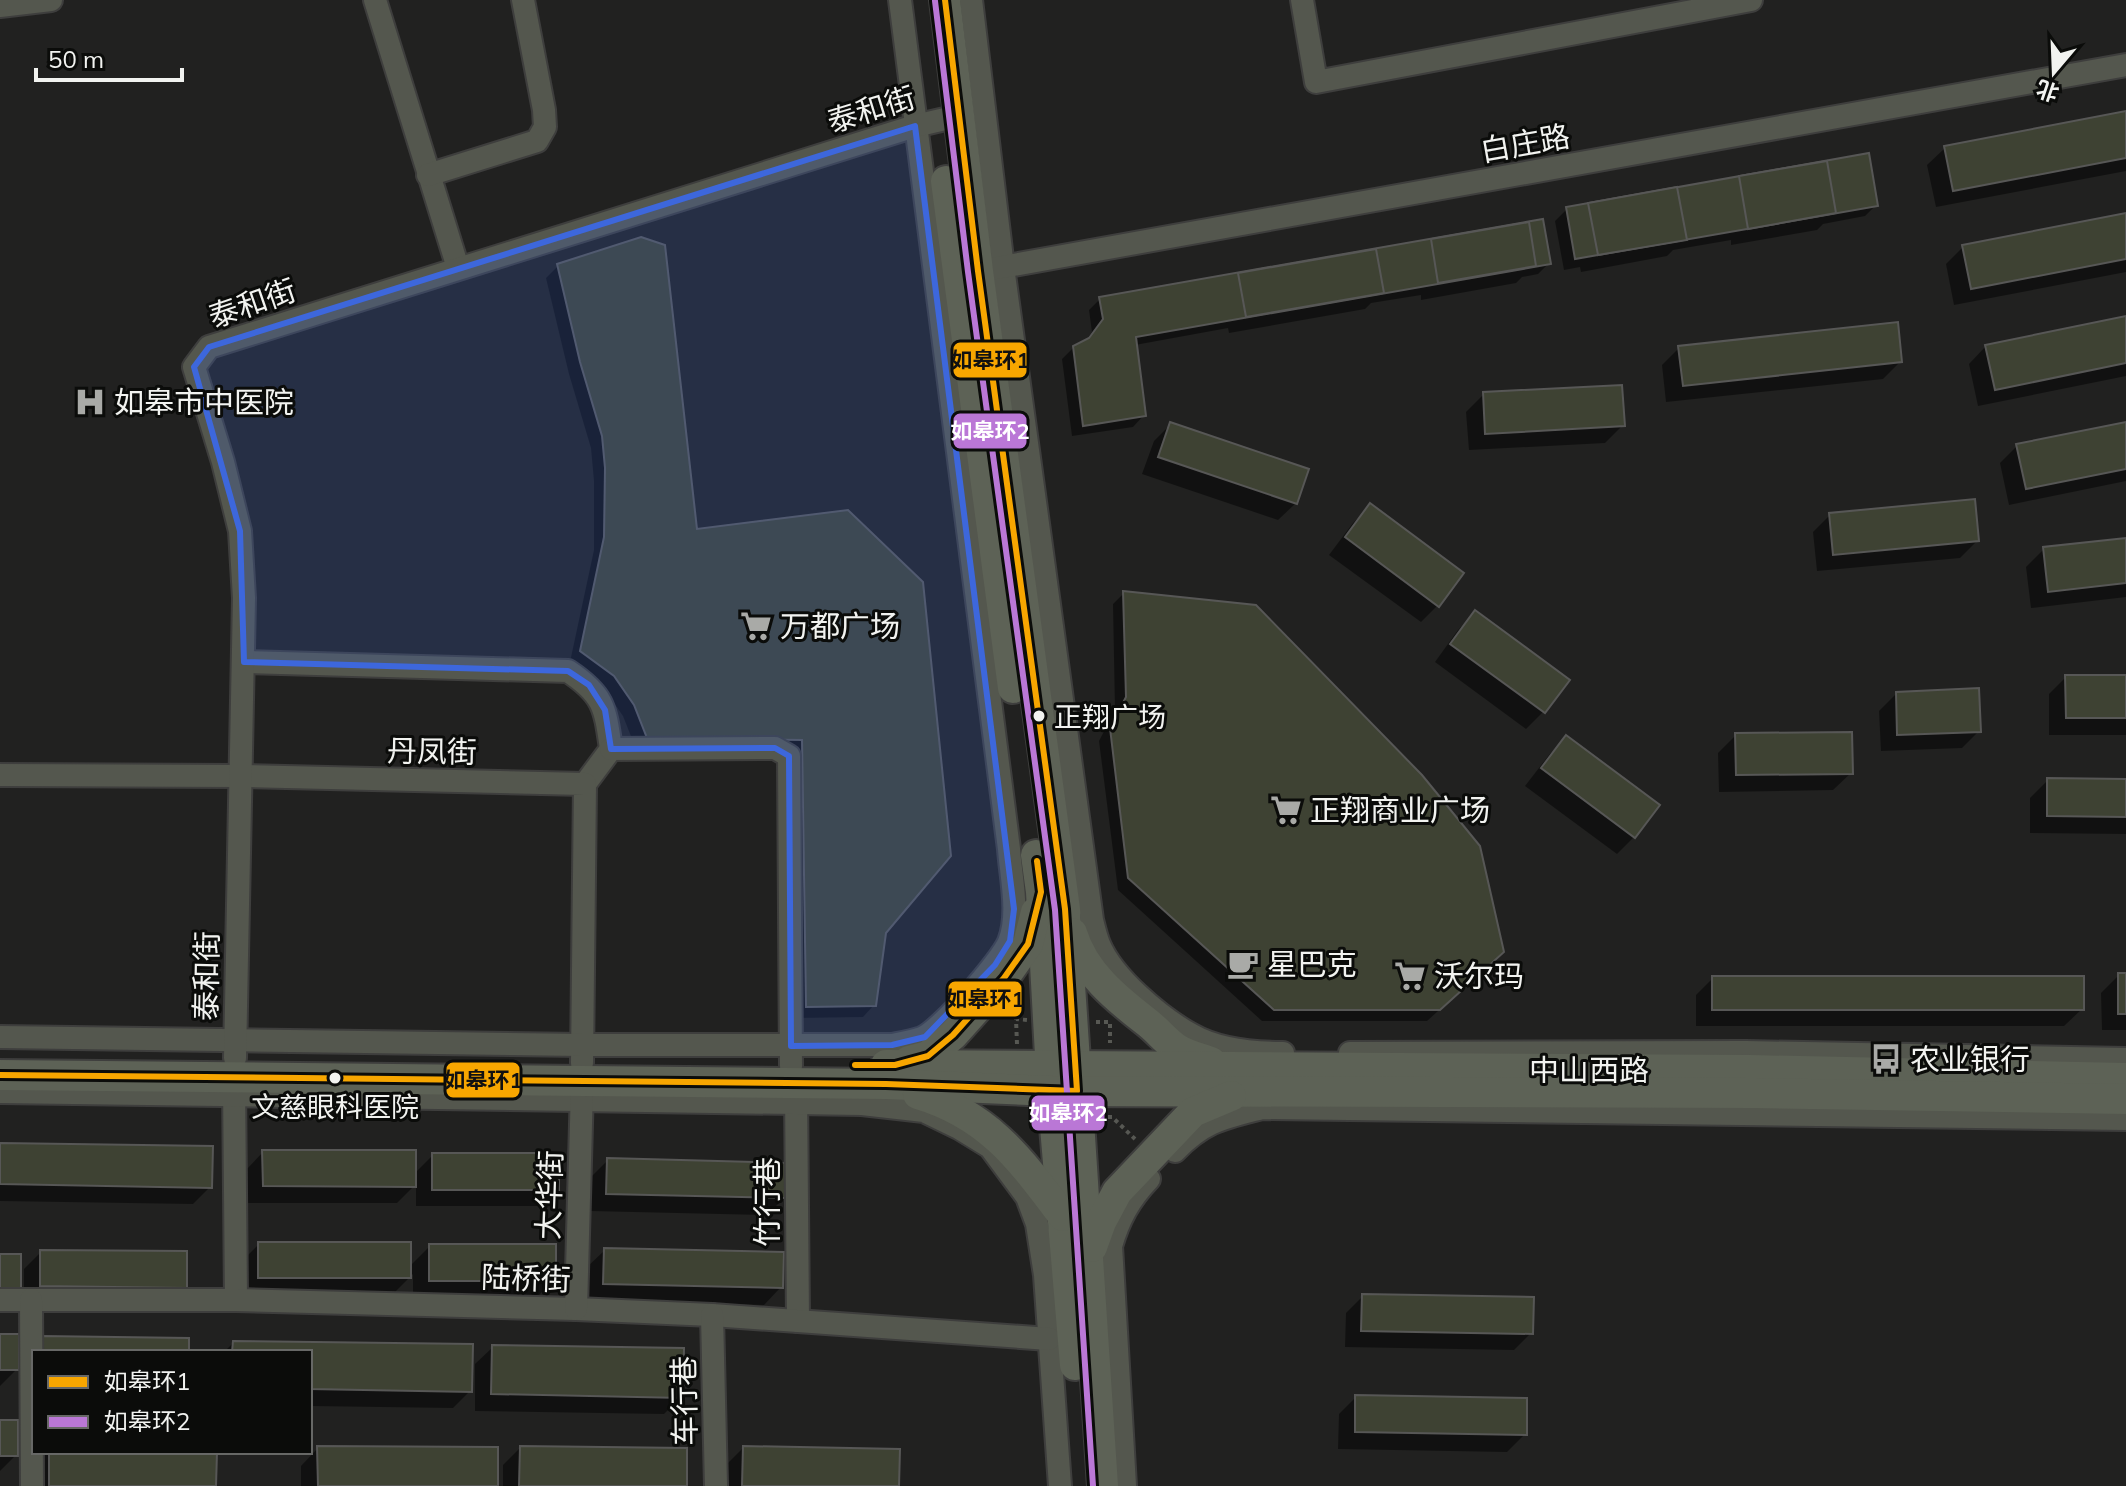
<svg xmlns="http://www.w3.org/2000/svg" width="2126" height="1486" font-family="Mulish,'Noto Sans SC',sans-serif">
<style>
.shadow{fill:#0007}
.building{fill:#3e4233;stroke:#575756;stroke-width:2}
.lines{fill:none;stroke-linecap:round;stroke-linejoin:round}
.minor-casing{stroke:#3e3e3d;stroke-width:26}
.major-casing{stroke:#3e3e3d;stroke-width:34}
.path{stroke:#575853;stroke-width:4;stroke-dasharray:4 4;stroke-linecap:butt}
.minor{stroke:#54574e;stroke-width:22}
.major{stroke:#5d6256;stroke-width:30}
.bus-1-casing{stroke:#0b0c0a;stroke-width:12}
.bus-2-casing{stroke:#0b0c0a;stroke-width:12}
.bus-1{stroke:#f7a600;stroke-width:6}
.bus-2{stroke:#ba77d6;stroke-width:6}
.marked{fill:#3d67dc;fill-opacity:0.2;stroke:#3d67dc;stroke-width:6;stroke-linejoin:round}
.bus-dot{fill:#f2f3f0;stroke:#0b0c0a;stroke-width:3}
.labels{text-anchor:middle;dominant-baseline:central;stroke-width:6;stroke-linejoin:round;paint-order:stroke}
.bus-label{font-size:28px;fill:#f2f3f0;stroke:#0b0c0a;text-anchor:start}
.street-label{font-size:30px;fill:#f2f3f0;stroke:#0b0c0a}
.poi-label{font-size:30px;fill:#f2f3f0;stroke:#0b0c0a;text-anchor:start}
.line-badge{stroke:#0b0c0a;stroke-width:3}
.badge-label{font-size:22px;text-anchor:middle;font-weight:bold;fill:#fff}
.pale-badge-label{font-size:22px;text-anchor:middle;font-weight:bold;fill:#111}
</style>
<rect width="100%" height="100%" fill="#212120"/>
<!-- shadow -->
<g class="shadow">
<path d="M2126,113v58l-190,36 -9,-42 18,-17z"/>
<path d="M1876,205l-11,11 -42,8 -6,6 -86,15v-5l-58,10 -6,6 -86,16 -1,-5 -16,3 -9,-49 12,-12z"/>
<path d="M2126,215v57l-172,33 -8,-41 17,-17z"/>
<path d="M1549,263l-11,11 -16,3 -6,6 -95,17v-5l-50,8 -6,6 -136,24 -1,-5 -93,17 9,70 -11,12 -61,9 -10,-77 12,-12 11,-5 7,-10 -3,-22 11,-11z"/>
<path d="M558,266l137,266 152,-20 37,420 -10,73 -11,12 -67,1 -5,-267 -155,-2 -13,-33 -20,-29 -33,-25 24,-112v-69l-3,-33 -22,-74 -23,-96z"/>
<path d="M2126,318v58l-148,30 -9,-42 17,-18z"/>
<path d="M1679,348l221,14 -17,17 -217,23 -4,-37z"/>
<path d="M1484,394l139,31 -18,18 -136,7 -3,-38z"/>
<path d="M1171,424l125,79 -18,17 -136,-46 12,-33z"/>
<path d="M2126,424v57l-117,24 -9,-42 17,-17z"/>
<path d="M1370,506l68,99 -17,17 -92,-67 24,-32z"/>
<path d="M1830,515l147,26 -17,17 -143,13 -4,-39z"/>
<path d="M2126,540v57l-95,11 -5,-41 18,-18z"/>
<path d="M1124,593l366,371 -63,57h-165l-144,-131 -19,-149 16,-31 -2,-106z"/>
<path d="M1475,613l92,67 -24,32 -17,17 -91,-67 23,-32z"/>
<path d="M2066,677h60v58h-77v-41z"/>
<path d="M1896,694l83,37 -17,17 -81,3 -2,-40z"/>
<path d="M1736,735l115,38 -18,17 -114,2 -1,-39z"/>
<path d="M1566,737l68,100 -17,17 -92,-68 24,-31z"/>
<path d="M2048,780l78,1v53l-96,-1v-35z"/>
<path d="M2119,975h7v55h-24l-1,-37z"/>
<path d="M1713,978l369,31 -18,17h-368v-31z"/>
<path d="M0,1145l210,42 -17,17 -193,-3z"/>
<path d="M263,1152l151,22 19,-19 124,34 -17,17h-124v-22l-19,19h-151v-33z"/>
<path d="M608,1160l176,38 -17,17 -177,-4v-33z"/>
<path d="M259,1244l150,23 21,-21 124,34 -17,17h-124v-23l-21,21 -150,-1v-33z"/>
<path d="M605,1250l176,37 -17,18 -177,-5v-33z"/>
<path d="M41,1252l144,35 -18,17 -143,-1v-34z"/>
<path d="M1363,1296l168,37 -17,17 -169,-3 1,-34z"/>
<path d="M0,1336l17,33 -17,17z"/>
<path d="M233,1343l238,3 -1,45 -17,17 -143,-2v-54h-86z"/>
<path d="M493,1347l188,50 -17,17 -189,-3v-47z"/>
<path d="M1356,1397l169,37 -18,18 -169,-3 1,-35z"/>
<path d="M0,1422l16,33 -16,16z"/>
<path d="M318,1448l178,38h-195v-20z"/>
<path d="M520,1448l165,38h-182v-21z"/>
<path d="M743,1448l154,38h-171v-21z"/>
<path d="M43,1452h172l-1,34h-182l1,-24z"/>
</g>
<!-- building -->
<g class="building">
<path d="M2126,111v47l-173,33 -9,-45z"/>
<path d="M1869,153l9,53 -303,53 -9,-52z"/>
<path d="M1827,161l9,52 -88,16 -9,-53z"/>
<path d="M1677,187l10,53 -89,15 -10,-52z"/>
<path d="M2126,213v46l-155,30 -9,-44z"/>
<path d="M1543,219l8,45 -415,73 10,79 -63,10 -10,-80 16,-8 14,-19 -4,-22z"/>
<path d="M1529,222l7,44 -98,17 -7,-44z"/>
<path d="M641,237l24,8 32,284 151,-19 75,72 28,274 -65,77 -10,73 -70,1 -4,-267 -155,-2 -13,-33 -20,-29 -34,-25 24,-114 1,-69 -3,-32 -22,-74 -23,-98z"/>
<path d="M1376,249l8,44 -138,24 -8,-44z"/>
<path d="M2126,316v47l-131,27 -10,-45z"/>
<path d="M1898,322l4,40 -219,24 -5,-40z"/>
<path d="M1622,385l3,41 -140,8 -2,-42z"/>
<path d="M1170,422l139,47 -12,35 -139,-47z"/>
<path d="M2126,422v47l-100,20 -10,-45z"/>
<path d="M1975,499l4,42 -146,14 -4,-42z"/>
<path d="M1370,503l94,70 -25,34 -94,-70z"/>
<path d="M2126,538v45l-78,9 -5,-45z"/>
<path d="M1123,591l133,14 166,170 58,71 24,106 -64,58h-166l-146,-132 -18,-150 16,-31z"/>
<path d="M1475,610l95,70 -25,33 -95,-69z"/>
<path d="M2065,675h61v43h-60z"/>
<path d="M1979,688l2,44 -84,3 -1,-43z"/>
<path d="M1852,732l1,42 -117,1 -1,-42z"/>
<path d="M1566,735l94,70 -25,33 -94,-70z"/>
<path d="M2047,778l79,1v38l-79,-1z"/>
<rect x="2118" y="973" width="8" height="41"/>
<rect x="1712" y="976" width="372" height="34"/>
<path d="M0,1143l213,3 -1,42 -212,-4z"/>
<path d="M262,1150h154v37l-153,-1z"/>
<rect x="432" y="1153" width="127" height="37"/>
<path d="M607,1158l180,5 -1,35 -180,-4z"/>
<rect x="258" y="1242" width="153" height="36"/>
<rect x="429" y="1244" width="127" height="37"/>
<path d="M604,1248l180,4 -1,36 -180,-4z"/>
<path d="M40,1250l147,1v37l-147,-2z"/>
<rect x="0" y="1254" width="21" height="36"/>
<path d="M1362,1294l172,3 -1,37 -172,-3z"/>
<rect x="0" y="1334" width="19" height="36"/>
<path d="M42,1336l147,2v14h-147z"/>
<path d="M233,1341l240,3 -1,48 -162,-3v-37h-78z"/>
<path d="M492,1345l192,3 -1,50 -192,-4z"/>
<path d="M1355,1395l172,3v37l-172,-3z"/>
<rect x="0" y="1420" width="18" height="36"/>
<path d="M317,1446l181,1v39h-180z"/>
<path d="M520,1446l167,2v38h-168z"/>
<path d="M743,1446l157,3 -1,37h-157z"/>
<path d="M49,1452h168l-1,34h-167z"/>
</g>
<g class="lines">
<defs>
<g id="minor">
<path d="M375,0l83,268"/>
<path d="M971,0l32,267 89,653c2,8 4,17 7,24 14,34 62,74 93,91 26,15 62,18 91,18"/>
<path d="M1302,0l14,82 435,-82"/>
<path d="M0,6l51,-6"/>
<path d="M428,175l109,-34 8,-14 -1,-17 -21,-110"/>
<path d="M991,269l1135,-204"/>
<path d="M244,662l324,9c36,24 37,36 43,78l-26,35"/>
<path d="M611,749l164,-1 14,8 2,310"/>
<path d="M0,775l240,1 345,8 -3,279"/>
<path d="M0,1037l582,8h310c10,-2 21,-4 30,-7 19,-8 79,-77 87,-96 11,-28 2,-64 0,-93l-109,-849"/>
<path d="M1350,1053l396,-1 380,7"/>
<path d="M235,1058l9,-460 -4,-67 -17,-69 -29,-95 15,-20 706,-221 43,-10"/>
<path d="M234,1082l2,218"/>
<path d="M796,1090l2,231"/>
<path d="M0,1092l862,12 62,7 35,17 31,19 37,50 10,27 8,51 15,211"/>
<path d="M1175,1151c29,-30 48,-33 87,-43l864,11"/>
<path d="M0,1300h236l340,9 136,6 337,24"/>
<path d="M31,1300l1,186"/>
<path d="M576,1309l6,-222"/>
<path d="M712,1315l4,171"/>
<path d="M1125,1486l-14,-240c8,-27 18,-46 38,-67"/>
</g>
<g id="major">
<path d="M945,0l33,271 87,638 38,577"/>
<path d="M946,181l67,507"/>
<path d="M1036,855l5,37 11,199 23,274"/>
<path d="M1072,933c12,40 45,66 76,90 10,8 18,18 28,25 10,7 24,10 35,14"/>
<path d="M909,1061l19,-5 25,-21 51,-57 24,-34 8,-32"/>
<path d="M886,1065l864,5 376,8"/>
<path d="M0,1075l886,9 166,7 702,2 372,6"/>
<path d="M918,1094c71,21 102,65 145,122"/>
<path d="M1092,1247l9,-25 16,-30 76,-80 38,-16"/>
</g>
</defs>
<!-- minor casing -->
<use href="#minor" class="minor-casing"/>
<!-- major casing -->
<use href="#major" class="major-casing"/>
<!-- path -->
<g class="path">
<path d="M1096,1022h14v21"/>
<path d="M1017,1044l-1,-25 11,1"/>
<path d="M1108,1117h4l23,22"/>
</g>
<!-- minor -->
<use href="#minor" class="minor"/>
<!-- major -->
<use href="#major" class="major"/>
<defs>
<g id="bus-1">
<path d="M855,1065h40l33,-9 25,-21 51,-57 24,-34 13,-52 -4,-31"/>
<path d="M0,1075l886,9 191,7 -12,-182 -87,-638 -33,-271"/>
</g>
<path id="bus-2" d="M935,1l33,271 87,638 38,576"/>
</defs>
<!-- bus-1 casing -->
<use href="#bus-1" class="bus-1-casing"/>
<!-- bus-2 casing -->
<use href="#bus-2" class="bus-2-casing"/>
<!-- bus-1 -->
<use href="#bus-1" class="bus-1"/>
<!-- bus-2 -->
<use href="#bus-2" class="bus-2"/>
</g>
<!-- marked area -->
<path class="marked" d="M915,126l99,783 -4,32 -15,24 -70,72 -33,8 -101,1 -2,-290 -14,-8 -164,1 -6,-39 -16,-25 -21,-14 -324,-9 -4,-131 -46,-164 15,-20z"/>
<!-- icons -->
<defs>
<symbol id="hospital-bare" viewBox="-9 -9 18 18"><path d="M-5-5h3v3.5h4V-5h3V5h-3V1.5h-4V5h-3Z" fill="#a9aaa7" stroke="#0b0c0a" stroke-width="2.5" paint-order="stroke"/></symbol>
<symbol id="supermarket-bare" viewBox="-9 -9 18 18"><path d="M-6-5.5h2.5l.6 2H6L4.5 2H-2.5L-4.4-4H-6ZM-1.5 3.2a1.3 1.3 0 1 0 .1 0ZM3 3.2a1.3 1.3 0 1 0 .1 0Z" fill="#a9aaa7" stroke="#0b0c0a" stroke-width="2.5" paint-order="stroke"/></symbol>
<symbol id="cafe-bare" viewBox="-9 -9 18 18"><path d="M-5.5-4.5H6V0H3Q3 3.5 0 3.5H-2.5Q-5.5 3.5-5.5 0ZM3-3.2v2h1.7v-2ZM-6 4.5H4V6H-6Z" fill="#a9aaa7" stroke="#0b0c0a" stroke-width="2.5" paint-order="stroke"/></symbol>
<symbol id="bus-bare" viewBox="-9 -9 18 18"><path d="M-5-6H5V4H4V6H2V4H-2V6H-4V4H-5ZM-3.5-4V0h7V-4ZM-3.5 1.2v1.5H-2V1.2ZM2 1.2v1.5H3.5V1.2Z" fill="#a9aaa7" stroke="#0b0c0a" stroke-width="2.5" paint-order="stroke"/></symbol>
</defs>
<g fill-rule="evenodd">
<use href="#hospital-bare" x="68" y="380" width="44" height="44"/>
<use href="#supermarket-bare" x="734" y="604" width="44" height="44"/>
<use href="#supermarket-bare" x="1264" y="788" width="44" height="44"/>
<use href="#cafe-bare" x="1221" y="942" width="44" height="44"/>
<use href="#supermarket-bare" x="1388" y="954" width="44" height="44"/>
<use href="#bus-bare" x="1864" y="1037" width="44" height="44"/>
</g>
<!-- markers -->
<g class="bus-dot">
<circle cx="1039" cy="716" r="7"/>
<circle cx="335" cy="1078" r="7"/>
</g>
<g class="labels">
<!-- bus labels -->
<g class="bus-label">
<text x="1054" y="716">正翔广场</text>
<text x="335" y="1106" text-anchor="middle">文慈眼科医院</text>
</g>
<!-- street labels -->
<g class="street-label">
<text transform="translate(871 109) rotate(-17)">泰和街</text>
<text transform="translate(1525 143) rotate(-10)">白庄路</text>
<text transform="translate(252 303) rotate(-19)">泰和街</text>
<text transform="translate(432 751) rotate(1)">丹凤街</text>
<text transform="translate(206 976) rotate(-89)">泰和街</text>
<text x="1589" y="1070">中山西路</text>
<text transform="translate(549 1195) rotate(-88)">大华街</text>
<text transform="translate(767 1202) rotate(-90)">竹行巷</text>
<text transform="translate(526 1278) rotate(2)">陆桥街</text>
<text transform="translate(684 1401) rotate(-91)">车行巷</text>
</g>
<!-- poi labels -->
<g class="poi-label">
<text x="114" y="402">如皋市中医院</text>
<text x="780" y="626">万都广场</text>
<text x="1310" y="810">正翔商业广场</text>
<text x="1267" y="964">星巴克</text>
<text x="1434" y="976">沃尔玛</text>
<text x="1910" y="1059">农业银行</text>
</g>
</g>
<g class="line-badge">
<rect x="952" y="341" width="76" height="38" rx="8" fill="#f7a600"/>
<rect x="952" y="412" width="76" height="38" rx="8" fill="#ba77d6"/>
<rect x="947" y="980" width="76" height="38" rx="8" fill="#f7a600"/>
<rect x="445" y="1061" width="76" height="38" rx="8" fill="#f7a600"/>
<rect x="1030" y="1094" width="76" height="38" rx="8" fill="#ba77d6"/>
</g>
<g class="badge-label">
<text x="990" y="439">如皋环2</text>
<text x="1068" y="1121">如皋环2</text>
</g>
<g class="pale-badge-label">
<text x="990" y="368">如皋环1</text>
<text x="985" y="1007">如皋环1</text>
<text x="483" y="1088">如皋环1</text>
</g>
<!-- legend -->
<rect x="32" y="1350" width="280" height="104" fill="#0b0c0a" stroke="#676866" stroke-width="2"/>
<rect x="48" y="1376" width="40" height="12" fill="#f7a600" stroke="#676866" stroke-width="2"/>
<text x="104" y="1390" font-size="24" fill="#f2f3f0">如皋环1</text>
<rect x="48" y="1416" width="40" height="12" fill="#ba77d6" stroke="#676866" stroke-width="2"/>
<text x="104" y="1430" font-size="24" fill="#f2f3f0">如皋环2</text>
<!-- north arrow -->
<g transform="translate(2054 72) rotate(199)" stroke="#0b0c0a" stroke-width="6" paint-order="stroke">
<path d="M0-6L14 30L0 20L-14 30Z" fill="#f2f3f0"/>
<text y="-12" font-size="22" font-weight="bold" text-anchor="middle" fill="#f2f3f0">北</text>
</g>
<!-- scale -->
<path d="M36 68v12h146v-12" fill="none" stroke="#f2f3f0" stroke-width="4"/>
<text x="48" y="68" font-size="24" fill="#f2f3f0" stroke="#0b0c0a" stroke-width="6" paint-order="stroke">50 m</text>
</svg>
